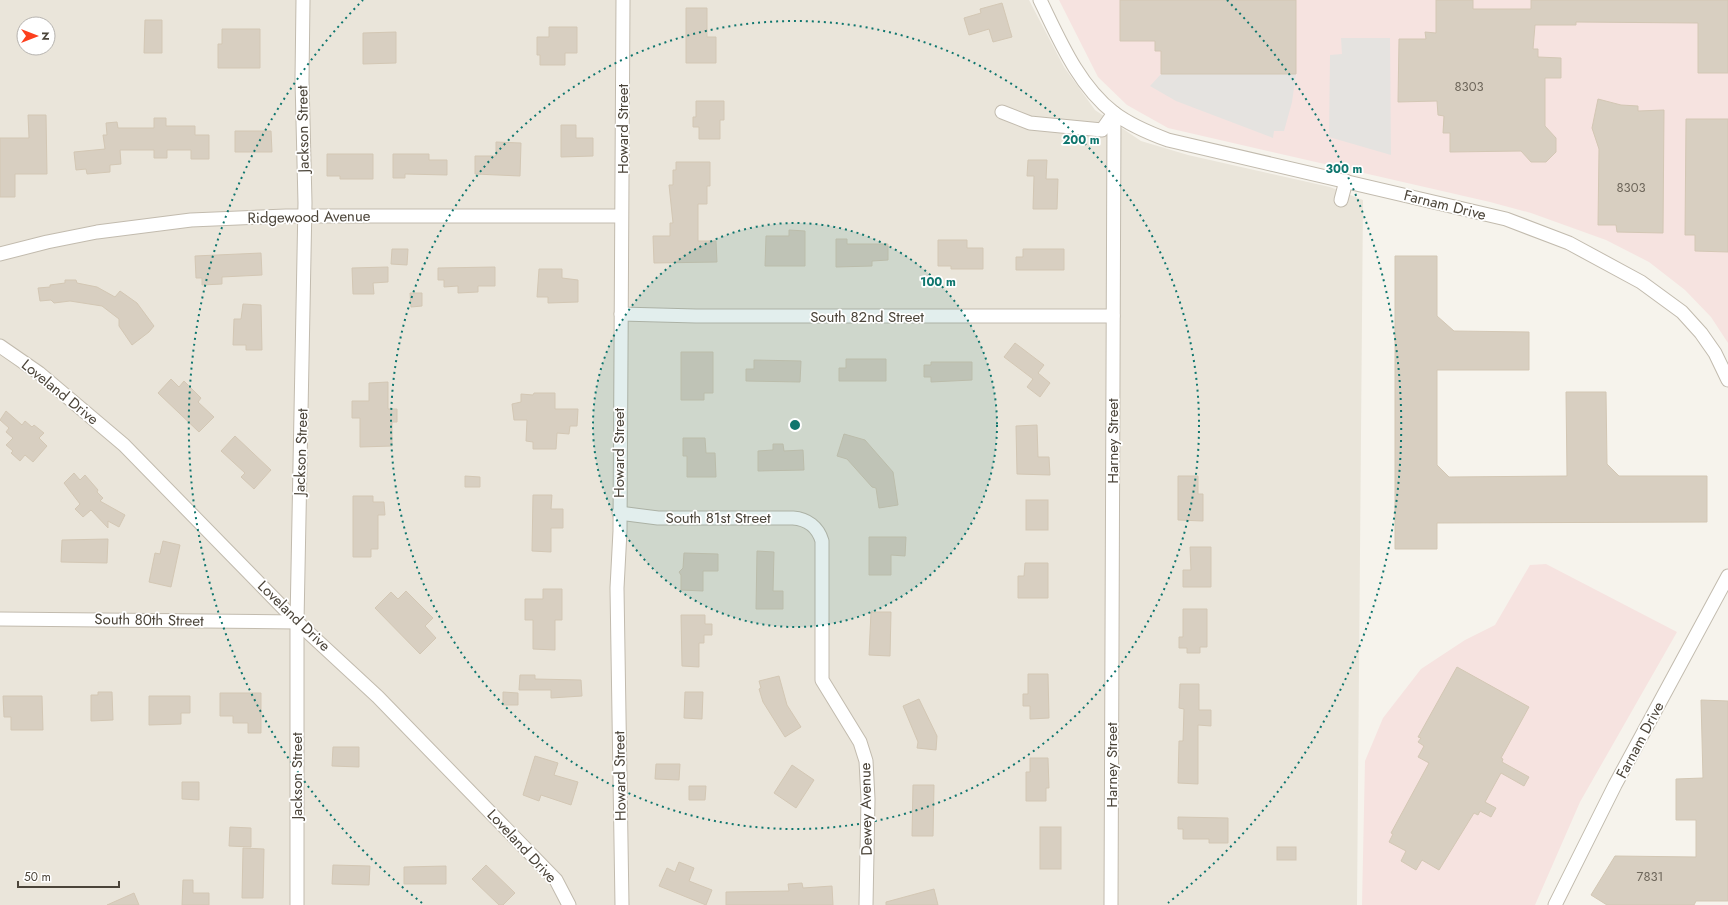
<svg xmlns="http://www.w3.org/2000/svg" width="1728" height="905" font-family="Jost,sans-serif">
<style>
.residential{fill:#eae5da;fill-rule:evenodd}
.medical{fill:#f6e3e0}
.parking{fill:#e5e3e0}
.building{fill:#d8cfc1;stroke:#d3c7b4}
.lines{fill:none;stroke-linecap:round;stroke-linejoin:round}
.street-casing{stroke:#c2bbae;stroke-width:15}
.street{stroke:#fff;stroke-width:13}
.ring{fill:none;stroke:#0f766e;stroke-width:2;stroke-dasharray:2 4}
.labels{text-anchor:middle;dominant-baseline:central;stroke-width:3.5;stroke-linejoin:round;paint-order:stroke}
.number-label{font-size:13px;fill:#6e675b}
.street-label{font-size:15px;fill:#4b4439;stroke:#fff}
.centre{fill:#0f766e;stroke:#fff;stroke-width:2}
.ring-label{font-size:12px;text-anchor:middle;font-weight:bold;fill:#0f766e;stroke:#fff;stroke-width:3.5;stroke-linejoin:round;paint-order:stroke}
</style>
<rect width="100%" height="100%" fill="#f6f3ec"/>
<!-- residential -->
<path class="residential" d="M0,0h1029l35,67 31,43 46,31 47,14 142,32 33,13 -6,705h-1357zM24,24h24v24h-24z"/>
<!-- medical -->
<g class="medical">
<path d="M1059,0h669v343l-17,-26 -26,-27 -36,-28 -43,-22 -75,-27 -41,-11 -322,-74 -41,-23 -29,-28z"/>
<path d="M1546,564l131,68 -97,170 -45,103h-173l3,-144 18,-43 38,-49 44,-29 30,-15 35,-60z"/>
</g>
<!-- parking -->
<g class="parking">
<path d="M1341,38h49l1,117 -62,-18 1,-82 12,-1z"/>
<path d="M1161,74h135l-4,28 -8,29h-10l-1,7 -97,-37 -26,-15z"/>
</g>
<!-- building -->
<g class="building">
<path d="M1120,0h176v74h-135v-23h-6v-10h-35z"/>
<path d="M1436,0h37v9h58v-9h197v73h-30v-50l-122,-1v3h-41l-2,24h5v8l23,1v20h-16v48l11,12v14l-10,10h-15l-10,-11 -71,1v-19h-7l1,-17 -6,-1 -1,-14 -39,1 1,-63h27l-1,-7 11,1z"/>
<path d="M1002,3l10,34 -19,5 -4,-13 -20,6 -5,-17 17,-5 -1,-4z"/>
<path d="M686,8h21v29h9v26h-30z"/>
<path d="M145,20h17v33h-18z"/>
<path d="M549,27h28v26h-12v12h-25v-10h-3v-18h12z"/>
<path d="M222,29h38v39h-42v-24h4z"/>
<path d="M396,32v31l-33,1v-31z"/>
<path d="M1598,99l23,6 17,1v5l26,-1 -1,123 -46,-1 -1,-7h-18l1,-76 -7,-21z"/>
<path d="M696,101h28v19h-4v19h-21v-12h-6v-10h3z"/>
<path d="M28,115h18l1,59h-32v23h-15v-59h29z"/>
<path d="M154,118h12v8h29v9h14v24h-18v-9h-24v8h-13v-8h-34l1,14 -11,1v7l-23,2 -1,-5 -10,1 -2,-18 31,-3 -2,-14h4l-1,-12 11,-1 1,6h36z"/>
<path d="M1686,119h42v133l-33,-1v-16h-10z"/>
<path d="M561,125h15v13h17v18l-32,1z"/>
<path d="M235,131h36l1,21h-37z"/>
<path d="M496,142l25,1 -1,33 -45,-2v-18h21z"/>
<path d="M327,154h46v25h-33v-3h-13z"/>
<path d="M393,154h36v6h18v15l-42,-1v4h-12z"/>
<path d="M1028,160h19l-1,19h12l-1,30h-24l1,-33h-7z"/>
<path d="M676,162h34v24h-3v18h-9v37h18l1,21 -63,1 -1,-27h17v-13h3l-4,-38h4v-15h3z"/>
<path d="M789,230l16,1v35h-40l1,-30h23z"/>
<path d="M836,239h11v5h41v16l-16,1v5l-36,1z"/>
<path d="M938,240h29v8h16v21h-32v-3h-13z"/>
<path d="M392,249h16l-1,16 -16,-1z"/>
<path d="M1023,249h41v21h-48v-13h7z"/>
<path d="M261,253l1,22 -40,2v7l-20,1v-7h-6l-1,-22z"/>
<path d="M1395,256h42v60l17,15 75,1v38h-92v95l12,12 118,-1 -1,-84h40l1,72 12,12h88v46l-270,1v26h-42z"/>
<path d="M388,267v15l-15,1 1,11h-21l-1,-26z"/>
<path d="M495,267v19h-17v6l-20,1v-7l-14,1v-7h-6v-12z"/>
<path d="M539,269h23v9l16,2v22l-30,1v-6h-11z"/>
<path d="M65,280h11l1,3 20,4 18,10 5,-6 17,12 17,23 -5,6 -17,13 -13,-19v-7l-17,-13 -32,-5 -16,2 -3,-3 -11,1 -2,-13 12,-1v-2l15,-2z"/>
<path d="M410,293h12v13l-11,1z"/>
<path d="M243,304l18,1 1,45h-16v-5h-13l1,-26h7z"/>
<path d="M1015,343l29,22 -6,8 12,10 -10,14 -13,-10 6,-8 -29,-22z"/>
<path d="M681,352h32v41h-9v7h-23z"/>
<path d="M846,359h40v22h-47v-13h7z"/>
<path d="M754,360l47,1 -1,21 -54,-1v-12h8z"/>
<path d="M931,362h41v18l-41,2v-5h-7v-12h7z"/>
<path d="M171,379l8,8 5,-6 17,17 -3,4 16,15 -15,15 -41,-39z"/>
<path d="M388,382v27h9v13h-5v24l-32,1v-29h-8v-17h17v-18z"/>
<path d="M534,393h21v16h23l-1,17h-7l-1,8 -12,-1 -1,16h-23v-7l-7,-1 1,-21h-13l-2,-16 9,-2v-8l12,1z"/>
<path d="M6,411l16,14 3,-4 7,6 2,-2 10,8 -5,5 8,8 -14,16 -8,-7 -5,6 -9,-8 2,-2 -7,-6 7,-7 -7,-6 3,-4 -9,-8z"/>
<path d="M1037,425l1,32h11l1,18 -33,-1 -1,-48z"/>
<path d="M844,434l21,6 28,32 5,33 -19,3 -3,-20 -4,-1 -25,-28 -10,-3z"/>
<path d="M235,436l36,34 -17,19 -13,-12 4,-4 -24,-22z"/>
<path d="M683,438h22l1,15h9l1,24h-29v-21h-4z"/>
<path d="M773,444h10l1,7 19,-1 1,20 -46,1v-20l15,-1z"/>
<path d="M74,473l6,7 5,-5 13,15 -1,2 6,6 -3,3 25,14 -6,12 -11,-6v7l-17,-18 -8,7 -8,-8 5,-5 -16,-21z"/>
<path d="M465,476l15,1v10h-15z"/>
<path d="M1178,476h20v18h5v27l-25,-1z"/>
<path d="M533,495h19l-1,14h12v19h-12v24l-19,-1z"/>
<path d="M353,496h20v6h11l1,13h-7v34h-7v8h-18z"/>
<rect x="1026" y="500" width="22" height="30"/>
<path d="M869,537h37l-1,19 -14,-1v20h-22z"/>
<path d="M108,539l-1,24 -46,-1 1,-22z"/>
<path d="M163,541l17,4 -9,42 -22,-5 6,-29 5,1z"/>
<path d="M1190,547h21v40h-28v-17h8z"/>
<path d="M757,551l17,1 -1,39h10v18h-27z"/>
<path d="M684,553l34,1v17h-15v20l-22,-1v-15l-2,-3 4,-4z"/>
<path d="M1025,563h23v35h-30v-22h6z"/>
<path d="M543,589h19v31h-7v30l-22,-1v-29h-8v-21h18z"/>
<path d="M406,591l27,27 -8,8 11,12 -16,16 -45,-46 16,-16 7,7z"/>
<path d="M1183,609h24v38h-7v6h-13v-5h-8v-11h4z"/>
<path d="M871,612h20l-1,44 -21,-1z"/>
<path d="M681,615h24v9h7v11h-8v8h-5v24l-17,-1z"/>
<path d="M1457,667l72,40 -28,51 2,1 -1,3 27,15 -5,9 -23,-13 -16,29 11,6 -5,9 -11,-6 -2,4 -4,-2 -35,57 -17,-10 -6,10 -15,-9 5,-10 -17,-9 4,-8 -2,-1 38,-70 -11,-6 6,-11 -6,-4 3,-4 -3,-1z"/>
<path d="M1028,674h20l1,44 -19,1v-13h-7v-12h5z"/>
<path d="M520,675h15v4l46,1 1,16 -31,2v-8h-32z"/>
<path d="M779,676l8,29 14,22 -16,10 -22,-35 -4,-13 2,-1 -2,-7z"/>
<path d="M1180,684h19v26h12v16l-13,-1v59l-20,-1 1,-42h4l1,-32 -5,-1z"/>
<path d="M98,692h14l1,28 -22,1v-26h7z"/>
<path d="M503,692l15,1v12h-15z"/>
<path d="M685,692h18l-1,27 -18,-1z"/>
<path d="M220,693h41v40h-13v-10h-15v-7h-13z"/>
<path d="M3,696h39l1,34h-32v-13h-7z"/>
<path d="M149,696h41v17h-9v11l-32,1z"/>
<path d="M919,699l18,37 -1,14 -19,-2 1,-6 -15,-36z"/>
<path d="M1701,700l27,1v200h-32l-2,4h-87l-16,-10 24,-39 81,1v-37h-20v-41l27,-1z"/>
<path d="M333,747h26v20l-27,-1z"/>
<path d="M535,756l23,7 -4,12 24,7 -7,23 -30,-10 -2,6 -16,-6z"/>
<path d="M1030,758h18l1,30h-3v13h-20v-29h4z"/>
<path d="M656,764h24l-1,16 -24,-1z"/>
<path d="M792,765l22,15 -18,28 -22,-15z"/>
<path d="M182,782h17v18l-17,-1z"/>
<path d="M913,785h21l-1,51h-21z"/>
<path d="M689,786h17l-1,14h-16z"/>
<path d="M1178,817l50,1v25h-19v-4h-26v-10h-5z"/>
<path d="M230,827l21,1v19l-22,-1z"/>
<rect x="1040" y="827" width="21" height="42"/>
<rect x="1277" y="847" width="19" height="13"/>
<path d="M243,848l21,1 -1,49h-21z"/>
<path d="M679,862l15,6 -5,13 23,9 -6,15 -47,-19 8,-18 8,4z"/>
<path d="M333,865l37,1 -1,19 -37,-1z"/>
<path d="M486,865l29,28 -12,12h-4l-27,-26z"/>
<path d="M446,866v18h-42v-17z"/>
<path d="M183,880h10v13h16v12h-27z"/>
<path d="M802,883l1,5 29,-2 1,19h-107v-13l63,-1 -1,-7z"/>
<path d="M934,889l4,16h-52v-3z"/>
<path d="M134,893l5,12h-32z"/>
</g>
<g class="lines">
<defs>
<g id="street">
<path d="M1040,0c19,39 38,85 74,113 16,12 35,20 54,27l338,79 63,24 72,39 41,30 19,21 14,20 13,27"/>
<path d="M1002,112l28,11 72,7 12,-17"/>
<path d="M1341,200l5,-19"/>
<path d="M0,254l47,-12 50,-10 94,-12 95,-4h335"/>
<path d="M621,314l75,2h417"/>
<path d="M0,346l39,27 85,72 173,177 81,75 178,183 13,25"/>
<path d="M619,513l39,5h135c14,1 25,9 29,23v139l38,62 6,19 2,38 -2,106"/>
<path d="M0,619l297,3"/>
<path d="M297,905v-283l8,-419 -3,-123 1,-80"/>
<path d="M622,905l-5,-317 3,-57 3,-531"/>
<path d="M1111,905l3,-792"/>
<path d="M1555,905l60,-120 113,-209"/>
</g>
</defs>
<!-- street casing -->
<use href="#street" class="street-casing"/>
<!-- street -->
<use href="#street" class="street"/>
</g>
<!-- distance rings -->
<circle cx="795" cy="425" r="202" fill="#0f766e" fill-opacity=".12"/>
<g class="ring">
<circle cx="795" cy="425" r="202"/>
<circle cx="795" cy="425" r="404"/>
<path d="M422 903A606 606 0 0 1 363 0M1227 0A606 606 0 0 1 1168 903"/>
</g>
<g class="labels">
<!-- number labels -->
<g class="number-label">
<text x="1469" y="86">8303</text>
<text x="1631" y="187">8303</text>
<text x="1650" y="876">7831</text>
</g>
<!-- street labels -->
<g class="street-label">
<text transform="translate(303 129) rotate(-91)">Jackson Street</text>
<text transform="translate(623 129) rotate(-90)">Howard Street</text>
<text transform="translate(1445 205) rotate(14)">Farnam Drive</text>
<text transform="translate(309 217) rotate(-1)">Ridgewood Avenue</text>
<text x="867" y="317">South 82nd Street</text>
<text transform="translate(60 392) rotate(39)">Loveland Drive</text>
<text transform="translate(1113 441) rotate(-90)">Harney Street</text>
<text transform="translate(301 452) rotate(-88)">Jackson Street</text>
<text transform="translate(619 453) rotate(-90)">Howard Street</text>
<text x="718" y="518">South 81st Street</text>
<text transform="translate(294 616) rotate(44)">Loveland Drive</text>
<text transform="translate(149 620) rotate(1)">South 80th Street</text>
<text transform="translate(1640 740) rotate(-62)">Farnam Drive</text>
<text transform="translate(1112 765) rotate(-90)">Harney Street</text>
<text transform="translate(297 776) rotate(-90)">Jackson Street</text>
<text transform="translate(620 776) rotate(-91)">Howard Street</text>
<text transform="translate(866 809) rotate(-91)">Dewey Avenue</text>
<text transform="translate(522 846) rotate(47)">Loveland Drive</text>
</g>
</g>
<circle cx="795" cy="425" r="6" class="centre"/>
<g class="ring-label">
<text x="1081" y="144">200 m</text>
<text x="1344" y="173">300 m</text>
<text x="938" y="286">100 m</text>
</g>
<!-- north arrow -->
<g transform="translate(36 36) rotate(90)"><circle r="19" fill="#ffffff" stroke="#b7b4b0"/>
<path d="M0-3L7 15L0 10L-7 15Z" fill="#fc3f1d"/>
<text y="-6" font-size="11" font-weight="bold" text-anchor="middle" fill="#4b4439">N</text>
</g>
<!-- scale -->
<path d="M18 881v6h101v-6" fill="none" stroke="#4b4439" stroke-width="2"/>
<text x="24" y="881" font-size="12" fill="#4b4439" stroke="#ffffff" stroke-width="3" paint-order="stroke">50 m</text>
</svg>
